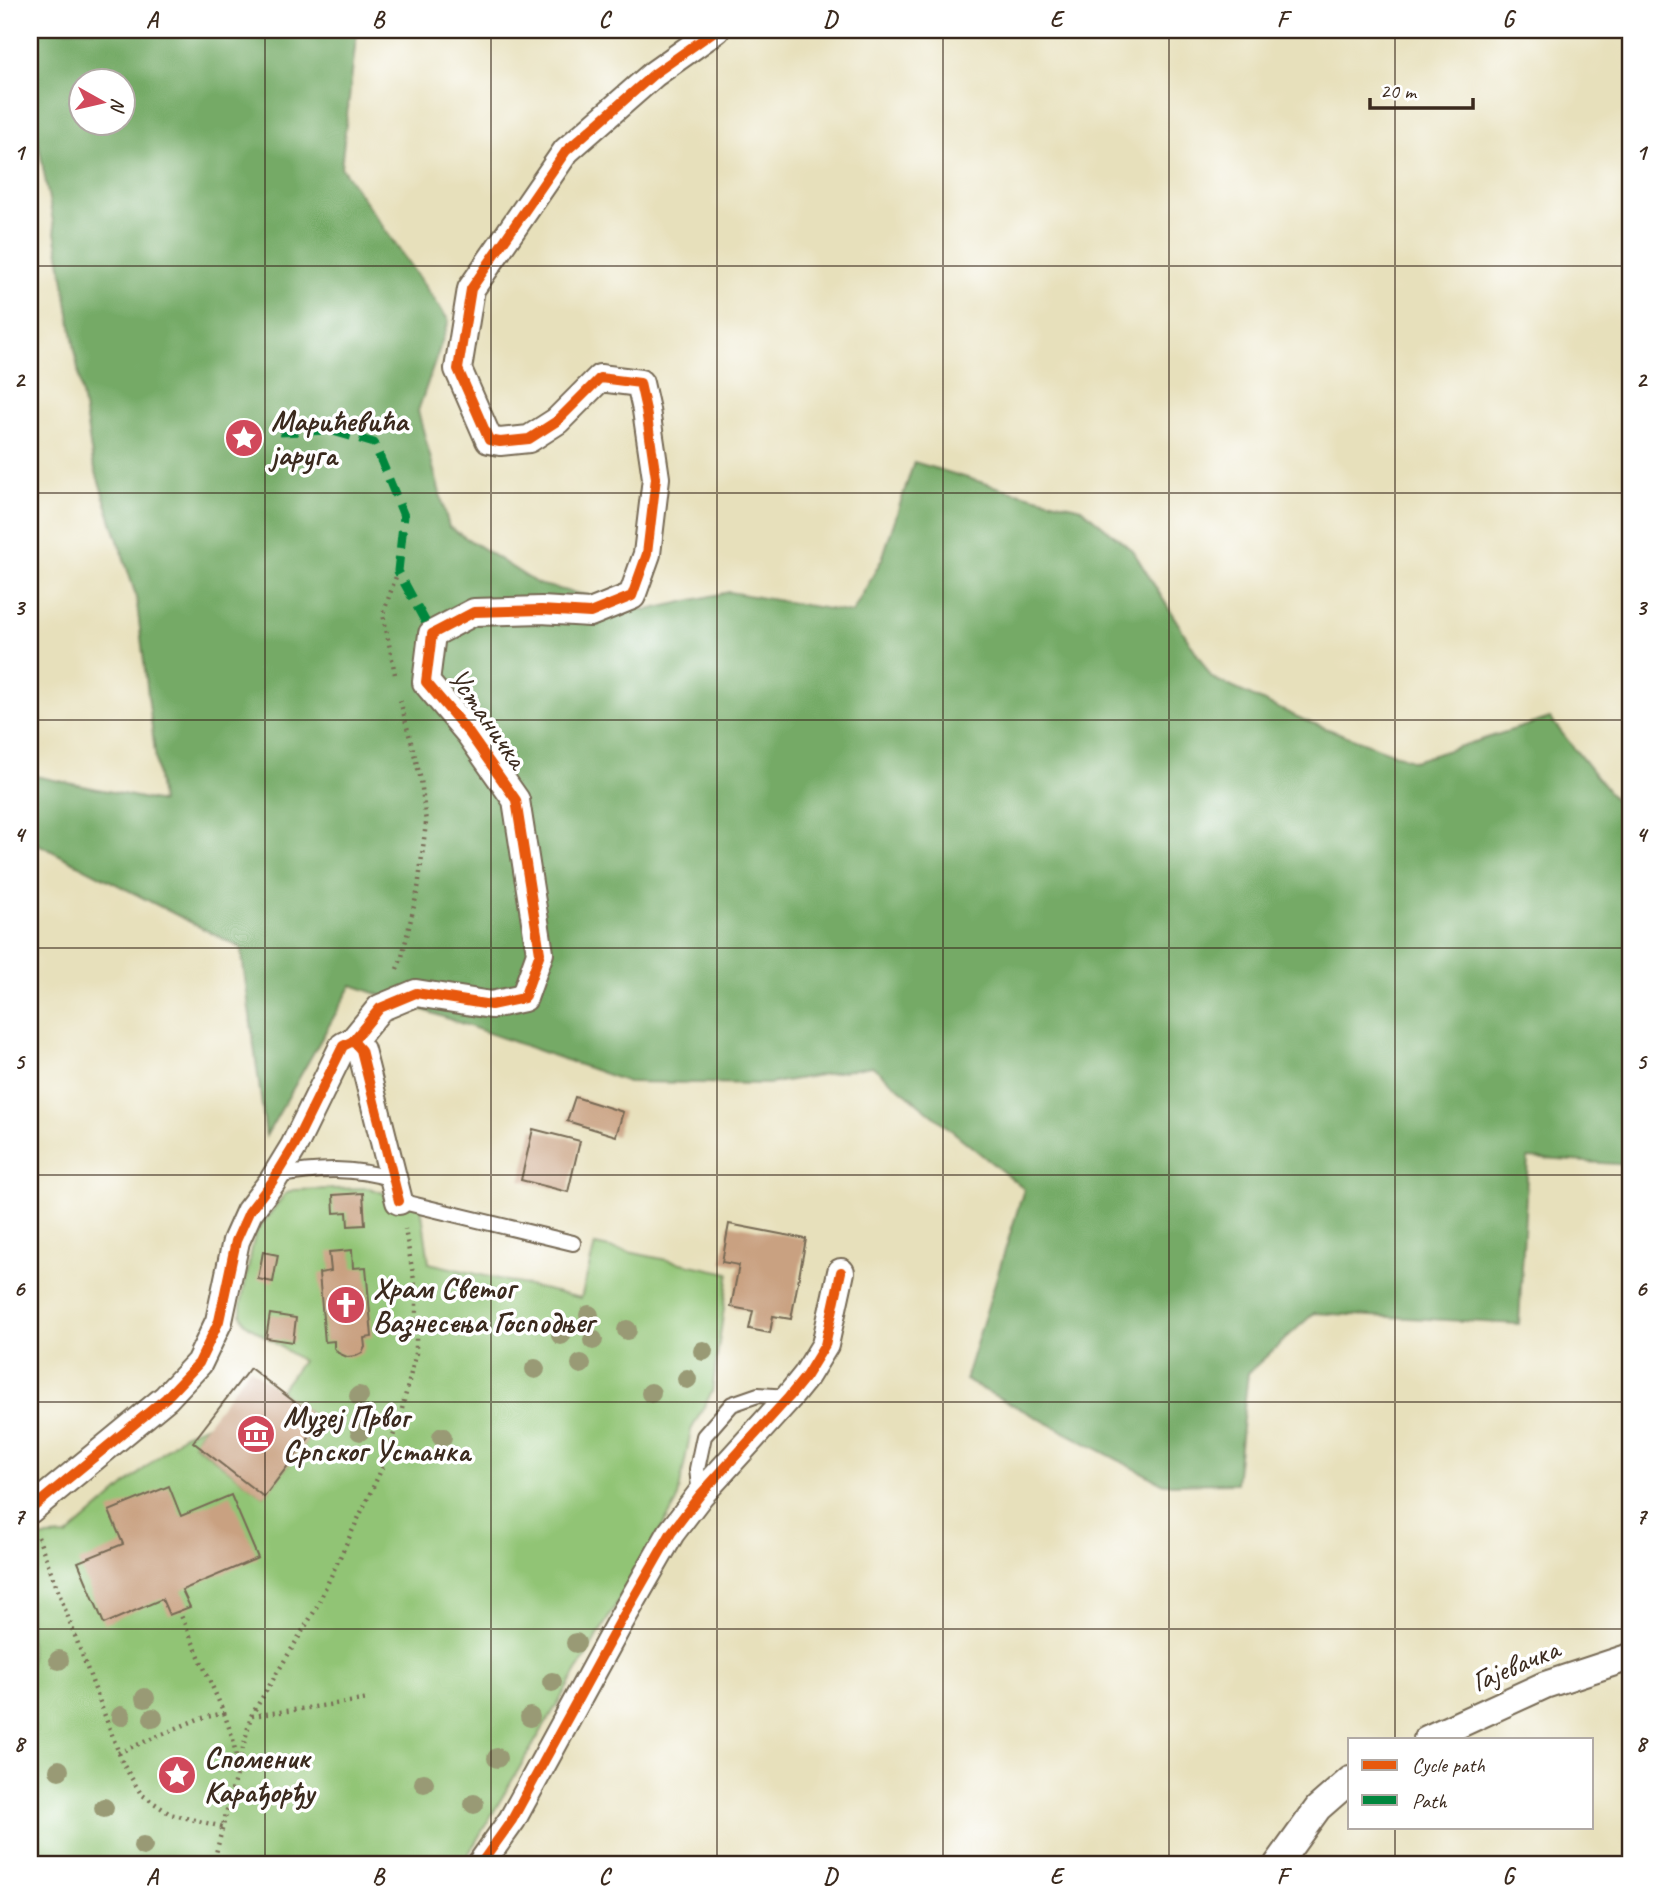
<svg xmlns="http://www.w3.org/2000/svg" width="1660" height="1895" font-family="Caveat,sans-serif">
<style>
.green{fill:#91c475;stroke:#66774a;stroke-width:2}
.forest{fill:#74aa66;stroke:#586a42;stroke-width:2;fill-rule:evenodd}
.building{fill:#c9a181}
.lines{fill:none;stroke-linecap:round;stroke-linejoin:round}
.lane-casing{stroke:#776a55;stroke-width:18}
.street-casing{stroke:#776a55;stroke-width:30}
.path{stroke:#776a55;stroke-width:4.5;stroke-dasharray:2 5;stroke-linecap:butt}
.lane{stroke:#fff;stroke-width:14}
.street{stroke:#fff;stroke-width:26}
.quiet{stroke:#00873e;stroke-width:9;stroke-dasharray:18 9;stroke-linecap:butt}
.cycleway-casing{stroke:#fff;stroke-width:15}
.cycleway{stroke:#e8590c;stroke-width:10}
.tree{fill:#999a75}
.grid{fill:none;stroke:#3b2a1e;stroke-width:2;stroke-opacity:0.55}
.labels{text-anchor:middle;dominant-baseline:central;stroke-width:7;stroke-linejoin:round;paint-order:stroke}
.poi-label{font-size:30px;font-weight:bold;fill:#3b2a1e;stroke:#fff;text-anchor:start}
.street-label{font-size:30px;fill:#3b2a1e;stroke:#fff}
.neatline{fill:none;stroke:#3b2a1e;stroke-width:2.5}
.grid-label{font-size:23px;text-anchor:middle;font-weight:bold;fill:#3b2a1e}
</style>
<rect width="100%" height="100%" fill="#fff"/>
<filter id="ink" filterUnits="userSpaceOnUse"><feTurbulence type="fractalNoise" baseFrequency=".0143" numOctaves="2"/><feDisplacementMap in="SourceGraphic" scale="14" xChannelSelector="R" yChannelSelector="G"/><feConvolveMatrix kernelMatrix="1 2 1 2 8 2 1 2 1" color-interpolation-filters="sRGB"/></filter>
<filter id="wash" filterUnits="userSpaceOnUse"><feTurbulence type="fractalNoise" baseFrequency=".00686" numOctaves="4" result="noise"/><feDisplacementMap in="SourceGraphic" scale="28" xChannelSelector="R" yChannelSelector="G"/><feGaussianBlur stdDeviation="1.57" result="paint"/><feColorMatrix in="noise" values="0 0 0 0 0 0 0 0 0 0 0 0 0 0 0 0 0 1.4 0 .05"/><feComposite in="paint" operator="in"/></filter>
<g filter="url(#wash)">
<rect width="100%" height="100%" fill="#e7e0bb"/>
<!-- green -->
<path class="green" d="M369,1188l52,18 8,57 152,35 14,-53 134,28 -17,119 -21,38 -14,72 -215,363h-432v-327l37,-2 116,-101 23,-10 -13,18 71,53 57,-74 -41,-31 22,-30 -57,-38 -4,-9v-10l14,-70 29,-39 9,-5z"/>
<!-- forest -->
<path class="forest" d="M30,30h327l-16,137 108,154 -31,90 31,116 89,57 109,26 82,-18 123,21 30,-54 32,-97 90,27 77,19 52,43 79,127 92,42 110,41 136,-43 80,101v346l-102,-7 -9,166 -205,-11 -66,60 -12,110 -72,1 -199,-104 59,-191 -152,-123 -104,18 -140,-2 -276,-97 -86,151 -25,-188 -211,-108v-65l131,27 -25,-206 -43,-133 -31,-193 -32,-173zM80,80h42v42h-42z"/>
<g id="blocks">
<!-- building -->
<g class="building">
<path d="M575,1097l48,15 -7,24 -49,-15z"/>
<path d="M533,1129l47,12 -12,51 -47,-12z"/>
<path d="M363,1193l2,32 -17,1 -1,-14 -13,1 -1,-18z"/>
<path d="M729,1224l77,15 -15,80 -18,-3 -3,17 -21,-4 4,-18 -22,-4 8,-42 -17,-3z"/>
<path d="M352,1250l1,18 13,-1 6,70 -8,1 1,9 -3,6 -6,3 -9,1 -9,-4 -4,-5v-7l-9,1 -6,-69 12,-2 -2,-19z"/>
<path d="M263,1252l15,3 -5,27 -15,-3z"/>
<path d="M270,1314l26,4 -3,24 -27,-4z"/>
<path d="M250,1368l71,54 -57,75 -71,-55z"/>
<path d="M169,1486l12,30 50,-21 27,63 -76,32 8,17 -21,8 -7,-16 -58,25 -26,-62 45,-18 -14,-33z"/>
</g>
</g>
</g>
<g filter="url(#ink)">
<use href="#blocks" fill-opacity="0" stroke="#776a55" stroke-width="2"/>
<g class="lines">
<defs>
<g id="lane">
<path d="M276,1176c43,-8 76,-9 117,3"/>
<path d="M399,1201l174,42"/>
<path d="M700,1495l-3,-26 7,-33 28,-32 26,-9 31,2"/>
</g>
<g id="street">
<path d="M353,1041l27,-33 36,-15 75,12 33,-7 16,-45 -24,-153 -47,-67 -43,-51 6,-48 42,-22 67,-2 49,3 42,-17 15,-42 9,-76 -10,-68 -6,-27 -40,-5 -43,43 -28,18 -29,3 -11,-2 -31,-71 13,-80 95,-138 88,-77 62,-44"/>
<path d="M30,1510l136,-112 33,-35 20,-42 17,-80 13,-29 23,-30 22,-36 49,-100 10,-5 8,9 38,151"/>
<path d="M1427,1739l118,-54 85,-28"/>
<path d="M480,1865l32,-45 108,-198 51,-89 29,-38 89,-98 17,-21 19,-31 16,-73"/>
<path d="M1277,1865l41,-57 32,-28"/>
</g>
</defs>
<!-- lane casing -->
<use href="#lane" class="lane-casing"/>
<!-- street casing -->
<use href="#street" class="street-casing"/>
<!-- path -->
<g class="path">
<path d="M395,674l-12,-60 15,-43"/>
<path d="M397,969l5,-12 16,-68 8,-66 -5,-43 -21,-80"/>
<path d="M38,1537l85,227 18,30 29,20 53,13"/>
<path d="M224,1713l9,26 4,24"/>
<path d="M252,1716l117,-17"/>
<path d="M118,1753l80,-34 26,-6 -45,-102"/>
<path d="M213,1865l38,-149 63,-104 69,-146 18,-53 15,-60v-62l-11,-62"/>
</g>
<!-- lane -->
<use href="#lane" class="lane"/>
<!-- street -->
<use href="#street" class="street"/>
<!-- quiet -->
<path class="quiet" d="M280,432l50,-2 44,13 30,73 -6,55 34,63"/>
<defs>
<g id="cycleway">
<path d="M353,1041l27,-33 36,-15 75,12 33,-7 16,-45 -24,-153 -47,-67 -43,-51 6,-48 42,-22 67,-2 49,3 42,-17 15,-42 9,-76 -10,-68 -6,-27 -40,-5 -43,43 -28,18 -29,3 -11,-2 -31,-71 13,-80 95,-138 88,-77 62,-44"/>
<path d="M30,1510l136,-112 33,-35 20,-42 17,-80 13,-29 23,-30 22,-36 49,-100 10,-5 8,9 38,151"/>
<path d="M480,1865l32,-45 108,-198 51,-89 29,-38 89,-98 17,-21 19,-31 16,-73"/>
</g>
</defs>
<!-- cycleway casing -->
<use href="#cycleway" class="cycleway-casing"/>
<!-- cycleway -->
<use href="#cycleway" class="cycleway"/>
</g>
<!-- trees -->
<g class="tree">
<circle cx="589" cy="1315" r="10"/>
<circle cx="627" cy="1330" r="10"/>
<circle cx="561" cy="1335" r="10"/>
<circle cx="593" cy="1340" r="10"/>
<circle cx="703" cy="1351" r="10"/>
<circle cx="581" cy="1364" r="10"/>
<circle cx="535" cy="1369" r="10"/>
<circle cx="687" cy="1379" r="10"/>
<circle cx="651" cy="1393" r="10"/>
<circle cx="359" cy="1396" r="10"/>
<circle cx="360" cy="1431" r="10"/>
<circle cx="442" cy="1437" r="10"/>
<circle cx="576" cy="1643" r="10"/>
<circle cx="59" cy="1660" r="10"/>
<circle cx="552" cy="1682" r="10"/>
<circle cx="145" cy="1698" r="10"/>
<circle cx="121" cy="1716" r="10"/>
<circle cx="530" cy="1717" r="10"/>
<circle cx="153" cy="1718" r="10"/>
<circle cx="497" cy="1758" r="10"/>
<circle cx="59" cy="1770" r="10"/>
<circle cx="424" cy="1783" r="10"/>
<circle cx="474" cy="1804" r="10"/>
<circle cx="104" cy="1808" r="10"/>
<circle cx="143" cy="1846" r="10"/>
</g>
</g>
<!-- grid -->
<path class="grid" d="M265,30v1835M491,30v1835M717,30v1835M943,30v1835M1169,30v1835M1395,30v1709M30,266h1600M30,493h1600M30,720h1600M30,948h1600M30,1175h1600M30,1402h1600M30,1629h1600M1395,1827v38"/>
<!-- icons -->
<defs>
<symbol id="sight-disc" viewBox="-11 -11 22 22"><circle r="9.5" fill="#d1495b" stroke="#fff"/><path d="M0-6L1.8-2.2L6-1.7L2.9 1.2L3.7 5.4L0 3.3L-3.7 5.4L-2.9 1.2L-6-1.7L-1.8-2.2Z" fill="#fff"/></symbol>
<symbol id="church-disc" viewBox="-11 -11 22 22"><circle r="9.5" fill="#d1495b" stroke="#fff"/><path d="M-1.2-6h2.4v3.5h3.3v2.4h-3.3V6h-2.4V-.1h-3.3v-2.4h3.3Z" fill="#fff"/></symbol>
<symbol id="museum-disc" viewBox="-11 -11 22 22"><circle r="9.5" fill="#d1495b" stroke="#fff"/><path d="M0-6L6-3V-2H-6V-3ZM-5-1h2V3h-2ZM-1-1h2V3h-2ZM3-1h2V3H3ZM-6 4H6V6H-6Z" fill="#fff"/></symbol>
</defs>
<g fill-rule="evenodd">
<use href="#sight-disc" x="222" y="416" width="44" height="44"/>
<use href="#church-disc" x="324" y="1283" width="44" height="44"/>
<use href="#museum-disc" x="234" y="1412" width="44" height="44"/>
<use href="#sight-disc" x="155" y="1753" width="44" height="44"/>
</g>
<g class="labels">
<!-- poi labels -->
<g class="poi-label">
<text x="271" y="421">Марићевића<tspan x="271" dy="34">јаруга</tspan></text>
<text x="373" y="1288">Храм Светог<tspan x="373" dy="34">Вазнесења Господњег</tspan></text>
<text x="283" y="1417">Музеј Првог<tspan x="283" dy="34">Српског Устанка</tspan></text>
<text x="204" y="1758">Споменик<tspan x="204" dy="34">Карађорђу</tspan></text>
</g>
<!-- street labels -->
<g class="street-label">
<text transform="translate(488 718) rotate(55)">Устаничка</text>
<text transform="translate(1515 1665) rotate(-23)">Гајевачка</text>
</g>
</g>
<!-- margin -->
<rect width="1660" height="1895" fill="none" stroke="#fff" stroke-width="77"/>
<!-- legend -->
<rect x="1348" y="1738" width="245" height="91" fill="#ffffff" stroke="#b1aaa5" stroke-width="2"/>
<rect x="1362" y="1760" width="35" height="10" fill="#e8590c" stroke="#b1aaa5" stroke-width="2"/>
<text x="1412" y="1772" font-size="21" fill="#3b2a1e">Cycle path</text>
<rect x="1362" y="1795" width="35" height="10" fill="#00873e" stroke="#b1aaa5" stroke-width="2"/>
<text x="1412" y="1808" font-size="21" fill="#3b2a1e">Path</text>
<!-- north arrow -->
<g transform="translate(102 102) rotate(98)"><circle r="33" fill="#ffffff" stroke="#b1aaa5" stroke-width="2"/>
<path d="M0-5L12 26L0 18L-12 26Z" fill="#d1495b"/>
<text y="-10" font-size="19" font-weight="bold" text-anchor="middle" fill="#3b2a1e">N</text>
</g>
<!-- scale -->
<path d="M1370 98v10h103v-10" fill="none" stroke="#3b2a1e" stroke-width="3.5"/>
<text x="1380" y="98" font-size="21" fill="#3b2a1e" stroke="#ffffff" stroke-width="5" paint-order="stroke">20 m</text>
<rect x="38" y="38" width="1584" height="1818" class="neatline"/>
<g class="grid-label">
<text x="152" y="27">A</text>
<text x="378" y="27">B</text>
<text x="604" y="27">C</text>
<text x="830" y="27">D</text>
<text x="1056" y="27">E</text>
<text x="1282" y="27">F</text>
<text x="1508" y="27">G</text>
<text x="19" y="160">1</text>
<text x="1641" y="160">1</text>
<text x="19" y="387">2</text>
<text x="1641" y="387">2</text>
<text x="19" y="615">3</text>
<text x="1641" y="615">3</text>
<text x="19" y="842">4</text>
<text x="1641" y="842">4</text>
<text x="19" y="1069">5</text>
<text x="1641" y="1069">5</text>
<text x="19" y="1296">6</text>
<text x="1641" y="1296">6</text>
<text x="19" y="1524">7</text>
<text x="1641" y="1524">7</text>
<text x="19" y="1751">8</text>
<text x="1641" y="1751">8</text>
<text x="152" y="1884">A</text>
<text x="378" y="1884">B</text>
<text x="604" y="1884">C</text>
<text x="830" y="1884">D</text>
<text x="1056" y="1884">E</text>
<text x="1282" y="1884">F</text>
<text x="1508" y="1884">G</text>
</g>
</svg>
